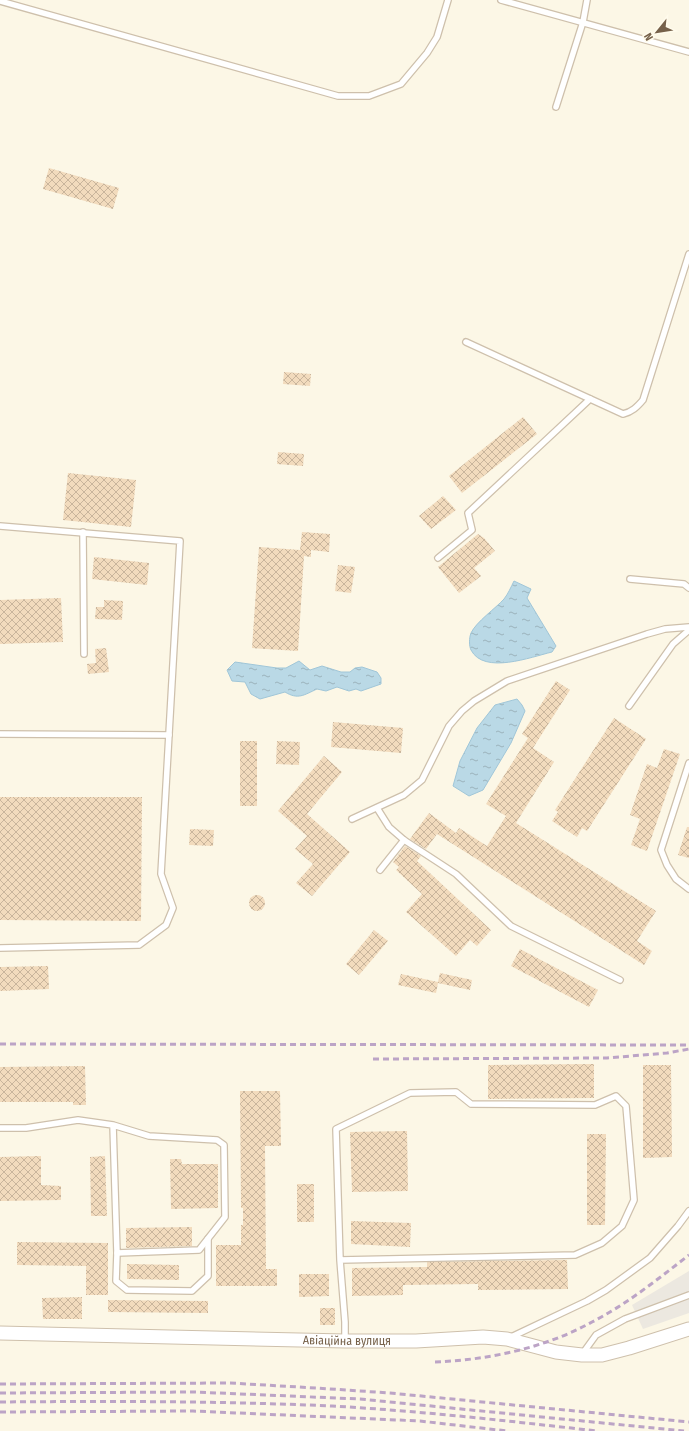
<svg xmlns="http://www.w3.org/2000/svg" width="689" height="1431" font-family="'Fira Sans Condensed',sans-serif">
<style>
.industrial{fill:#ece8e0}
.water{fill:url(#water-ripples);stroke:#a0c6d8}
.building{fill:url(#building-cross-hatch)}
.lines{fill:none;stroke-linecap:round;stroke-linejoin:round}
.service-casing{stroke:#cec0ac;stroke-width:8}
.tertiary-casing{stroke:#cec0ac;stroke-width:15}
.service{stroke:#fff;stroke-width:5.5}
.tertiary{stroke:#fff;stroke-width:13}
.rail{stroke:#bca4c6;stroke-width:3;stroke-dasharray:6 4;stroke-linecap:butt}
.labels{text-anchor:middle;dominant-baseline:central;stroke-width:3;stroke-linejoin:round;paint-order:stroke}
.street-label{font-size:12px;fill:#76614a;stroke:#fffbec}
</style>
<defs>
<pattern id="water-ripples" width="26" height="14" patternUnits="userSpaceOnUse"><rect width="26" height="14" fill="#bad9e6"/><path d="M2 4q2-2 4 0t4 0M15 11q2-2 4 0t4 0" fill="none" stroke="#9cb3bc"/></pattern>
<pattern id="building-cross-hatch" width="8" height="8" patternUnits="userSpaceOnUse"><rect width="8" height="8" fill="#f2dbbd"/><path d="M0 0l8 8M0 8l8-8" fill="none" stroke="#c9b59c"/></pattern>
</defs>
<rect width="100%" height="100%" fill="#fcf7e6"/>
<!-- industrial -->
<path class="industrial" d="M689,1271v42l-46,16 -11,-24z"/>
<!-- water -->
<g class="water">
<path d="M514,581l17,8 -4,9 29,48 -4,6c-21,5 -68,23 -81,-2 -2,-4 -2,-12 0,-17 5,-11 25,-25 33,-34 4,-5 7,-12 10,-18z"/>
<path d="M299,661l11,9 12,-4 19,6h9l5,-4 7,-1 15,5 4,6v6l-20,7 -5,-2 -7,2 -12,-4 -11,4 -9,-2c-13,6 -19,11 -32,3l-25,7 -9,-5 -6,-12 -13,-1 -5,-11 8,-8 42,6h9z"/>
<path d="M517,699l5,6 3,6 -14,32 -28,47 -14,6 -16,-10 7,-25 17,-33 18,-23z"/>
</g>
<!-- building -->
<g class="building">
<path d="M49,168l70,20 -6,21 -70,-20z"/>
<path d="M284,372l27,2 -1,12 -27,-2z"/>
<path d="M523,417l14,17 -75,59 -13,-17z"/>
<path d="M278,452l26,2 -1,12 -26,-2z"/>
<path d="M68,473l68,7 -5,47 -68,-7z"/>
<path d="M443,496l13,14 -25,19 -12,-13z"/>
<path d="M302,532l28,2 -1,18 -18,-2v7l-7,-1 -6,95 -46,-3 7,-101 41,3z"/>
<path d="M478,534l6,4 11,13 -21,17 7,8 -22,17 -21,-26z"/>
<path d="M94,557l55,6 -2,22 -55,-6z"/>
<path d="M338,565l17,2 -4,26 -16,-2z"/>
<path d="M61,598l2,44 -63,2v-44z"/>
<path d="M104,600l19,1 -1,19 -27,-1 1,-12h8z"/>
<path d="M106,648l3,24 -21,2 -1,-10 9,-1 -1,-14z"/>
<path d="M556,681l14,9 -37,58 21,14 -38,61 140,88 -19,30 15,10 -8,14 -207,-131 -11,15 -16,-10 19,-26 27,20 3,-5 28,18 19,-30 -20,-12 42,-66 -6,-4z"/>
<path d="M614,718l32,21 -59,92 -5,-3 -5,9 -25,-16 6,-9 -3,-2z"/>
<path d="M333,722l70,6 -2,25 -70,-6z"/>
<rect x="240" y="741" width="17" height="65"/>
<path d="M277,741l23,1 -1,23 -23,-1z"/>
<path d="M664,749l16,5 -33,97 -16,-6 9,-26 -10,-4 17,-51 10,4z"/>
<path d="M324,756l18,16 -35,42 43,38 -38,44 -16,-13 17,-19 -18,-15 12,-13 -29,-25z"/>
<path d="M0,797h142l-1,124 -141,-1z"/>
<path d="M687,827h2v31l-11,-3z"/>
<path d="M190,829l24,1 -1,16 -24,-1z"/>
<path d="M405,846l16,10 -4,5 74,69 -14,16 -7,-6 -14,16 -50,-44 16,-18 -26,-24 3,-3 -6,-5z"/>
<circle cx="257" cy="903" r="8"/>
<path d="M374,930l14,11 -29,34 -13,-11z"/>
<path d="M520,949l78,41 -9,17 -78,-41z"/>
<path d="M48,966l1,23 -49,2v-24z"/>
<path d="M440,973l32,7 -2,10 -32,-7 -2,10 -38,-8 3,-11 37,8z"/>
<path d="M594,1064v34l-106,1v-34z"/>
<path d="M643,1065h28l1,92 -29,1z"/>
<path d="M85,1066l1,39h-13v-3h-73v-35z"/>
<path d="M240,1091h40l1,55h-16l1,123h11v17h-61v-41h25v-20h2v-17h-2z"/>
<path d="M407,1131l1,60 -56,1 -2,-60z"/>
<path d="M587,1134h19l-1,91h-18z"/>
<path d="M41,1156v29l20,1v14l-61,1v-44z"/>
<path d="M105,1156l2,60h-16l-1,-59z"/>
<path d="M170,1159h11l1,5h36v44l-47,1z"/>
<rect x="297" y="1184" width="17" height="38"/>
<path d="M351,1221l60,2 -1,24 -59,-3z"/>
<path d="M192,1227v19l-66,2v-20z"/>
<path d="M17,1242l91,1v52h-22v-29l-69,-1z"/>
<path d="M567,1260l1,29 -90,1v-6l-75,1v10l-51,1v-28l75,-1v-5z"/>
<path d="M127,1264l52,1v15l-52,-1z"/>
<path d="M299,1274h30v22l-30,1z"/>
<path d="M82,1297v22h-39l-1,-21z"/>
<path d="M108,1300l100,1v12l-100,-1z"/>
<rect x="320" y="1308" width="15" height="17"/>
</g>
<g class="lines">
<defs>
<g id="service">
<path d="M501,0l188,52"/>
<path d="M0,1l338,95h31l32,-12 26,-31 10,-16 11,-37"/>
<path d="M556,107l27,-85 4,-22"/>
<path d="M466,342l157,72c9,-2 14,-7 20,-14l46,-146"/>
<path d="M0,526l180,15 -19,333 12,34 -7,17 -27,20 -139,3"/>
<path d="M83,532l1,122"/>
<path d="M438,558l34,-28 -4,-17 122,-114"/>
<path d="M630,579l54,5 5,4"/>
<path d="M629,706l44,-62 16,-14"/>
<path d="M0,734l169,1"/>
<path d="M689,763l-28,87 6,15 9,14 13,10"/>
<path d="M377,808l12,19 15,13 52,34 55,52 109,54"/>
<path d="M352,819l52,-24 18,-15 27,-54 13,-15 12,-10 33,-20 140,-47 18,-5 24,-2"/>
<path d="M380,870l24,-30"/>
<path d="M0,1128h26l52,-8 35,5 36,11 68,4 7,5 1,72 -26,33 -82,3 -4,-128"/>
<path d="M117,1253l-1,28 11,9 65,1 16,-15v-37"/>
<path d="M340,1260l235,-5 27,-12 20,-17 12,-26 -8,-94 -10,-10 -21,9 -124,-1 -15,-12 -46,1 -74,36 4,131 5,62v19"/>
<path d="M509,1338l78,-37 19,-11 44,-32 28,-32 11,-15"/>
<path d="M583,1353l13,-18 29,-16 64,-24"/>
</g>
<g id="tertiary">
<path id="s1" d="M0,1333l345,8h71l67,-4 24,2 49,13 26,3h20l27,-7 60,-19"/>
</g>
</defs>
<!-- service casing -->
<use href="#service" class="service-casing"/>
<!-- tertiary casing -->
<use href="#tertiary" class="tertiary-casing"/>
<!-- service -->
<use href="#service" class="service"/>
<!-- tertiary -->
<use href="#tertiary" class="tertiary"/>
<!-- rail -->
<g class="rail">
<path d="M0,1044l689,1"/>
<path d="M373,1059l234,-1 60,-5 22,-4"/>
<path d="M435,1362c53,-2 110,-14 157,-40 35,-18 66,-43 97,-67"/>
<path d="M0,1384l230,-1 86,5 74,5 299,29"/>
<path d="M0,1393l195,-1 165,7 324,32"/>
<path d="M0,1402c111,-1 221,-1 332,4 89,5 177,15 265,25"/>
<path d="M0,1412l193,-1 227,10 87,10"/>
</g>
</g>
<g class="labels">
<!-- street labels -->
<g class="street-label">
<text stroke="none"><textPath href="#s1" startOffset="347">Авіаційна вулиця</textPath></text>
</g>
</g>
<!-- north arrow -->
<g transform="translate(657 32) rotate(240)" stroke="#fffbec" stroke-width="3" paint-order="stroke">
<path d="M0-3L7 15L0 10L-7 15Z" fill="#76614a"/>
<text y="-6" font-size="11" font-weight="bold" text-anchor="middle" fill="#76614a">N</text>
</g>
</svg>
